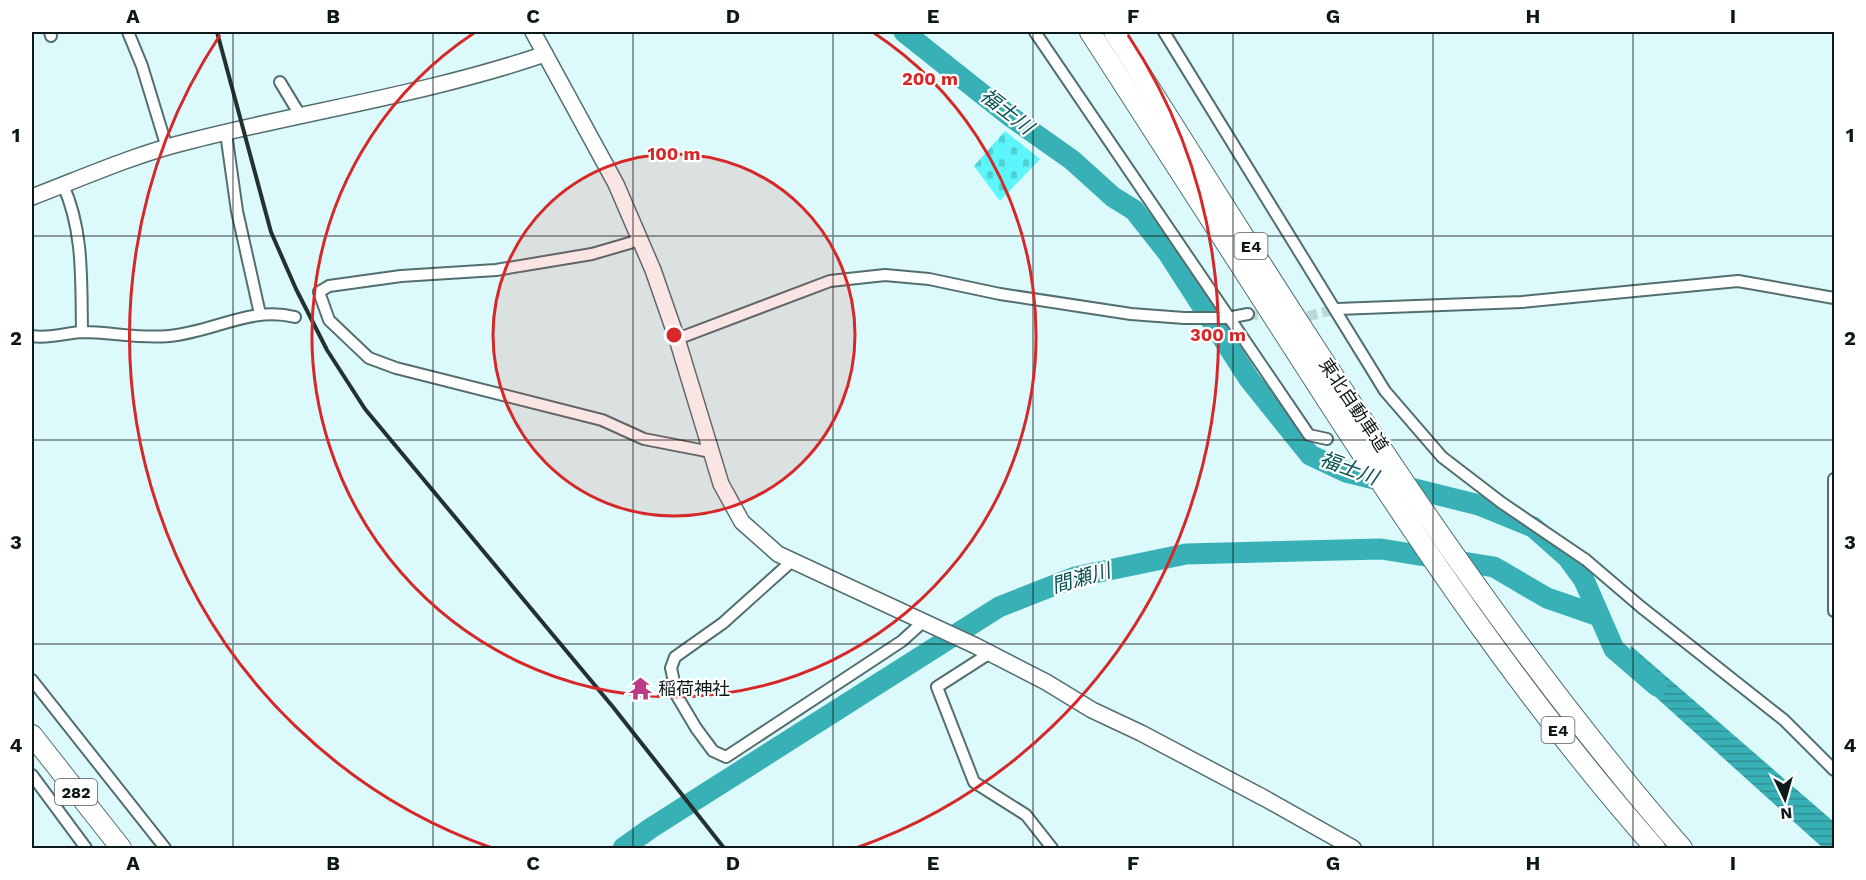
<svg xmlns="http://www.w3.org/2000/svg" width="1866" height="880" font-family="'Work Sans','Noto Sans JP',sans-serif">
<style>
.cemetery{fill:url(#cemetery-stones)}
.water{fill:url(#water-rules)}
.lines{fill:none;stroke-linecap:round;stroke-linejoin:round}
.river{stroke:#38b1b6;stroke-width:21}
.street-tunnel{stroke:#bdd8d9;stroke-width:10;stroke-dasharray:10 5;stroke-linecap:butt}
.street-casing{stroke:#536e6f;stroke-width:14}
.secondary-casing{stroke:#536e6f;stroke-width:18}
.highway-casing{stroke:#536e6f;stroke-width:22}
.street{stroke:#fff;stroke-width:10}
.secondary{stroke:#fff;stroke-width:15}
.highway{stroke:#fff;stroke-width:20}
.rail{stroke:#243131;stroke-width:4}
.grid{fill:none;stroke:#0d1818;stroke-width:1.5;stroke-opacity:0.55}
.ring{fill:none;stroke:#d62828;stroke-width:3}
.labels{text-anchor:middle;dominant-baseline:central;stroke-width:4.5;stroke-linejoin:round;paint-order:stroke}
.shield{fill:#fff;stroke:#565d5d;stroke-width:1.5}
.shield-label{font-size:16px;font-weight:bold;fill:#0d1818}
.street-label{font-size:18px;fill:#0d1818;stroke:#fff}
.poi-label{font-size:18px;fill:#0d1818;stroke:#fff;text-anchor:start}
.water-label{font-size:20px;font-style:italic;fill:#085052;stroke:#fff}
.centre{fill:#d62828;stroke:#fff;stroke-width:3}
.ring-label{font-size:18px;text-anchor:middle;font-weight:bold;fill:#d62828;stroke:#fff;stroke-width:4.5;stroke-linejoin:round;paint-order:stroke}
.neatline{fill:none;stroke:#0d1818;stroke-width:2}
.grid-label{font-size:20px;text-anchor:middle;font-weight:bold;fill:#0d1818}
</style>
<defs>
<pattern id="cemetery-stones" width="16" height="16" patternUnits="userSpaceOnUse" patternTransform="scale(1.5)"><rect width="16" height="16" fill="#5cf5fb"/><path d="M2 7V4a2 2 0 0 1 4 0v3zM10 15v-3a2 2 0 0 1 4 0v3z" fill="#4fd1d6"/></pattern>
<pattern id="water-rules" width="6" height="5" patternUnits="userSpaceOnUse" patternTransform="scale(1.5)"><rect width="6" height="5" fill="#38b1b6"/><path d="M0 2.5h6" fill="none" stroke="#2e8f93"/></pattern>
</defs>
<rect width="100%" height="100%" fill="#dcfafb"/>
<!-- cemetery -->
<path class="cemetery" d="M1005,131l35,28 -40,42 -26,-35z"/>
<!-- water -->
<path class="water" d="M1630,645l204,177v26h-11l-184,-166z"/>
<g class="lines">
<!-- river -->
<g class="river">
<path d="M904,32l107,85 61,43 41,37 21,13 34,43 81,126 61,76 36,17 133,33 54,22 35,31 16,22 30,69 43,37"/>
<path d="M623,848l28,-20 348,-221 76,-30 111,-23 195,-5 113,18 53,31 52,18"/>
</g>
<!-- street-tunnel -->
<g class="street-tunnel">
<path d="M1248,314l26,3"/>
<path d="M1293,320l44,-11"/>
</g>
<defs>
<g id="street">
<path d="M50,32l1,4"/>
<path d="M128,32l14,34 25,82"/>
<path d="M1035,32l274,403 18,4"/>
<path d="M1164,32l221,359 57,66 60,46 84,57 55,47 143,113 50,50"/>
<path d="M280,82l20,33"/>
<path d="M226,133l11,78 23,103"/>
<path d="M63,185c21,46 18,97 19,147"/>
<path d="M640,240l-48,14 -96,16 -95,6 -72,10 -10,6 10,28 40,38 27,10 206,52 42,19 67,13"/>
<path d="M1337,309l185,-7 216,-21 96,17"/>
<path d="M32,336c16,3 33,-3 50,-4 29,0 58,7 87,4 45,-4 81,-30 126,-19"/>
<path d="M677,339l153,-58 55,-6 44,4 71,15 131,20 53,4h43l21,-4"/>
<path d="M1834,479v132"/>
<path d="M792,561l-69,62 -48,34 -4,11 6,28 19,32 17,23 13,6 176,-116 22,-20"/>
<path d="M990,653l-53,34 37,95 52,33 26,33"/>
<path d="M32,680l133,168"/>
<path d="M32,775l54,73"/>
</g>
<g id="secondary">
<path d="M533,32l83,152 37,86 24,69 44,145 21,38 36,32 198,92 70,36 46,28 49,23 125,66 87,49"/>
<path d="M32,197c50,-19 101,-42 154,-55 120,-31 242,-48 359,-88"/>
</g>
<g id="highway">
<path d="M1090,32c73,113 146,227 219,340 106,165 216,329 346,476"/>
<path d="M1114,32c178,279 350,566 568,816"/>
<path d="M32,735l89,113"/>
</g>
</defs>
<!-- street casing -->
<use href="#street" class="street-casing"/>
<!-- secondary casing -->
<use href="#secondary" class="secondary-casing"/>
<!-- highway casing -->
<use href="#highway" class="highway-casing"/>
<!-- street -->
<use href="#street" class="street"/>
<!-- secondary -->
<use href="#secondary" class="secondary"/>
<!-- highway -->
<use href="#highway" class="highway"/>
<!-- rail -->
<path class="rail" d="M217,32l54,200 25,57 31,61 38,59 248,298 111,141"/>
</g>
<!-- grid -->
<path class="grid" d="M233,32v816M433,32v816M633,32v816M833,32v816M1033,32v816M1233,32v816M1433,32v816M1633,32v816M32,236h1802M32,440h1802M32,644h1802"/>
<!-- distance rings -->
<circle cx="674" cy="335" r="181" fill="#d62828" fill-opacity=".12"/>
<g class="ring">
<circle cx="674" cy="335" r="181"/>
<path d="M874 33A362 362 0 1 1 474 33"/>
<path d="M492 848A544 544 0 0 1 220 35M1128 35A544 544 0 0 1 856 848"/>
</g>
<!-- icons -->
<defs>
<symbol id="temple-bare" viewBox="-9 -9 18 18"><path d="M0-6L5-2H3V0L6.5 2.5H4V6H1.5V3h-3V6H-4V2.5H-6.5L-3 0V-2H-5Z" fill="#bc3b85" stroke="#fff" stroke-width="2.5" paint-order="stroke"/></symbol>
</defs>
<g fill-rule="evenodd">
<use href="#temple-bare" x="624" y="672" width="33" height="33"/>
</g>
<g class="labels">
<!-- shield labels -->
<g class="shield">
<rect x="1234.5" y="233" width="33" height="26" rx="4.5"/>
<rect x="1541.5" y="717" width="33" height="26" rx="4.5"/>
<rect x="55" y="779" width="42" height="26" rx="4.5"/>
</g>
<g class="shield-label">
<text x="1251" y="246">E4</text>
<text x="1558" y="730">E4</text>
<text x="76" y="792">282</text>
</g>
<!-- street labels -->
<g class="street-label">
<text transform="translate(1354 405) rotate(56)">東北自動車道</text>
</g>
<!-- poi labels -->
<g class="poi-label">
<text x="658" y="688">稲荷神社</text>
</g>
<!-- water labels -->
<g class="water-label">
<text transform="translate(1007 111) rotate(38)">福士川</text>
<text transform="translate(1349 468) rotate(20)">福士川</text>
<text transform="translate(1081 578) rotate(-16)">間瀬川</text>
</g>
</g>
<circle cx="674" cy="335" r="9" class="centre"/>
<g class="ring-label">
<text x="930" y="85">200 m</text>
<text x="674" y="160">100 m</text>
<text x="1218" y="341">300 m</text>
</g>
<!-- border -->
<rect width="1866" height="880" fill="none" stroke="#ffffff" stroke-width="66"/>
<!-- north arrow -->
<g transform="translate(1785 799) rotate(175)" stroke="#ffffff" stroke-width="4.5" paint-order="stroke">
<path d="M0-4.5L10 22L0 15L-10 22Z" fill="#0d1818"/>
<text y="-9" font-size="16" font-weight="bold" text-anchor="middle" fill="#0d1818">N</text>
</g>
<rect x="33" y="33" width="1800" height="814" class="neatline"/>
<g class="grid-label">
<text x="133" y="23">A</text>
<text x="333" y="23">B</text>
<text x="533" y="23">C</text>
<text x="733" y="23">D</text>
<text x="933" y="23">E</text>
<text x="1133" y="23">F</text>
<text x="1333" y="23">G</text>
<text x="1533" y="23">H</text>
<text x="1733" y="23">I</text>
<text x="16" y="142">1</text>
<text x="1850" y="142">1</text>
<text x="16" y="345">2</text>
<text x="1850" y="345">2</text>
<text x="16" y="549">3</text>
<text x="1850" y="549">3</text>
<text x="16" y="752">4</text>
<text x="1850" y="752">4</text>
<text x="133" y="870">A</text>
<text x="333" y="870">B</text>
<text x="533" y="870">C</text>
<text x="733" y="870">D</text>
<text x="933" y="870">E</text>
<text x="1133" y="870">F</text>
<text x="1333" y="870">G</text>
<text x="1533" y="870">H</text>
<text x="1733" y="870">I</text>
</g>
</svg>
